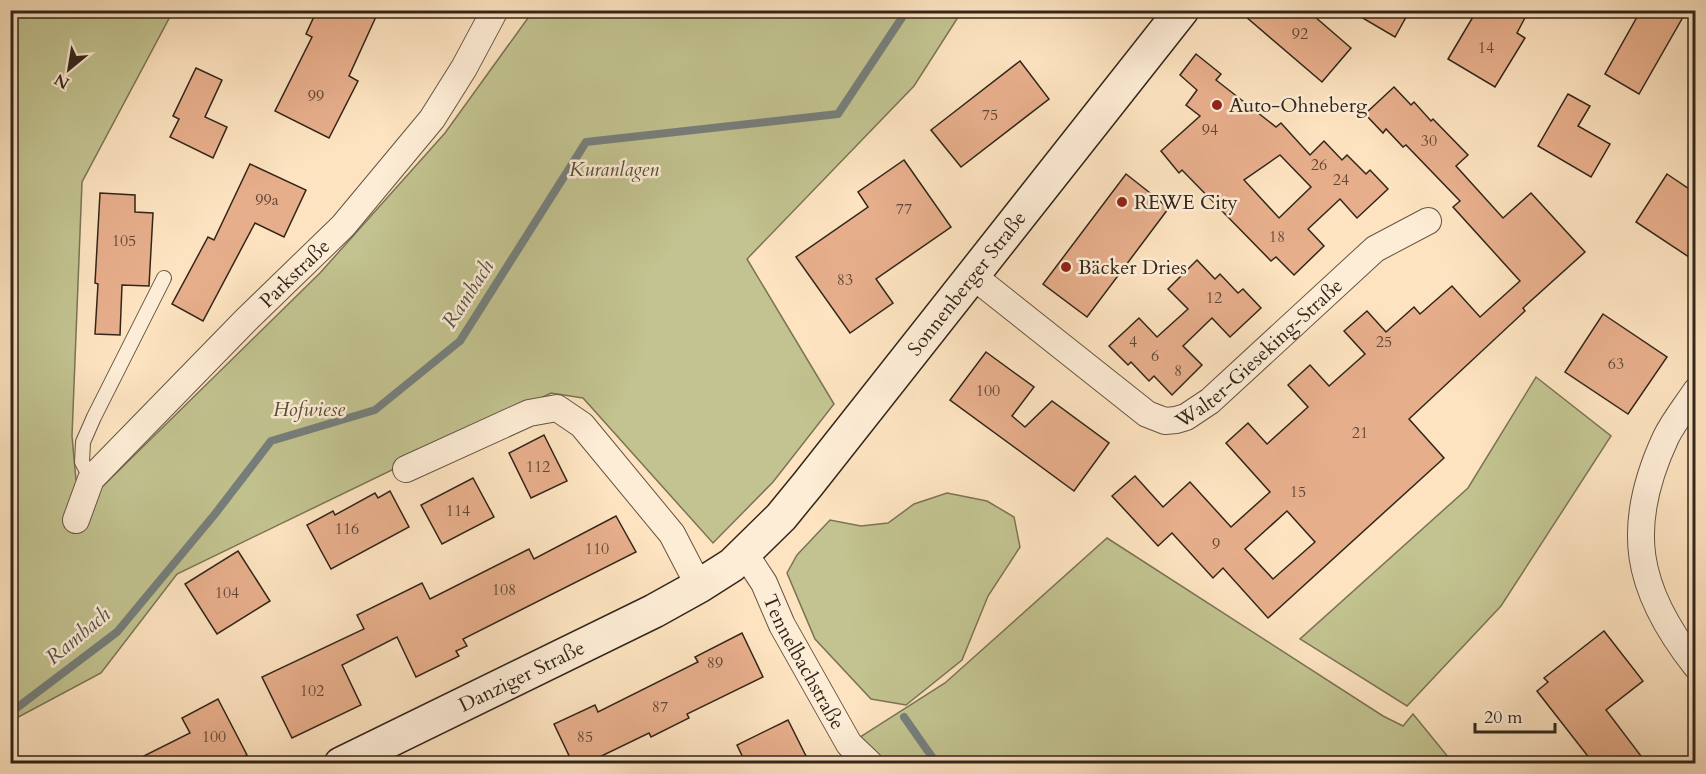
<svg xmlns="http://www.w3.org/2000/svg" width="1706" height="774" font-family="Cardo,serif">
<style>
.green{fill:#c2c390;stroke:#7a7456;stroke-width:1.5}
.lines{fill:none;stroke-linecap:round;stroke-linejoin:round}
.stream{stroke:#767f7c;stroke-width:8}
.building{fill:#e7ae8b;stroke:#32261b;stroke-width:1.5;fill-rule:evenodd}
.lane-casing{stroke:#655544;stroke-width:16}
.street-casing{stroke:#655544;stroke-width:28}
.secondary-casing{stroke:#32261b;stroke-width:36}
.lane{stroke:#feedd6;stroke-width:14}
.street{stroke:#feedd6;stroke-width:26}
.secondary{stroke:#feedd6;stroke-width:33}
.poi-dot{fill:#8f2418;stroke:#feedd6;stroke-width:2}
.labels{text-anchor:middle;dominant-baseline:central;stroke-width:5;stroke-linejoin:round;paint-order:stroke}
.number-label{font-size:16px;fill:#5f4837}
.poi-label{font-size:20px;fill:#32261b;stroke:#feedd6;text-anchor:start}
.park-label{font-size:20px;font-style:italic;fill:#564d38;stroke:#feedd6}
.street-label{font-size:20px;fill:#32261b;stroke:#feedd6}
.water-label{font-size:21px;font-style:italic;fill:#54534c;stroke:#feedd6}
</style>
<rect width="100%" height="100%" fill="#fde3c0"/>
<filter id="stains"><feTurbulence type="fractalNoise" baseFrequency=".00333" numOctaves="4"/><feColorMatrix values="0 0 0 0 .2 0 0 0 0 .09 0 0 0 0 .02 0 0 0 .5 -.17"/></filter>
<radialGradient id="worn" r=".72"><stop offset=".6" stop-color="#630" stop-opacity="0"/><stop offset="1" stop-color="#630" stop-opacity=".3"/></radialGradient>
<!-- green -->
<g class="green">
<path d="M11,11h162l-91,171 -10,254 4,44 27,6 217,-213 125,-140 88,-122h429l-48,75 -167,173 87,145 -61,78 -60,61 -130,-145 -32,-5 -374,181 -76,99 -90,48z"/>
<path d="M1536,377l75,59 -110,170 -94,100 -107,-67 168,-151z"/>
<path d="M947,493l40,8 27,16 6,30 -32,49 -26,64 -56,45 -35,-6 -56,-60 -28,-66 10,-18 33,-35 31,6 27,-3 26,-19z"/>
<path d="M1107,538l276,178 20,10 10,-12 40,49 -583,1 -21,-20 96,-61z"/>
</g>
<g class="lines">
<!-- stream -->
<g class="stream">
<path d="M10,713l107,-81 98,-118 56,-73 104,-31 85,-69 126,-199 252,-28 69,-104"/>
<path d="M904,717l33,47"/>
</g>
</g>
<!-- building -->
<g class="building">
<path d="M317,10h62l-30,66 9,5 -29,57 -54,-27 37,-74 -6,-3z"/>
<path d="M1238,10h69l44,38 -29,34z"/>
<path d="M1349,10h61l-15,27z"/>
<path d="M1477,10h52l-12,23 8,5 -30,49 -47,-28z"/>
<path d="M1641,10h46l-48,84 -34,-20z"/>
<path d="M1196,54l25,20 -5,6 60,47 5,-4 29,32 14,-14 18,19 5,-5 19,19 4,-4 18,19 -31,29 -17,-19 -32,30 16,17 -30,29 -18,-18 -5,4 -89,-91 -3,3 -18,-22 39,-35 -14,-11 11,-15 -17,-15zM1280,155l31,32 -32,31 -35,-38z"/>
<path d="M1020,61l29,38 -88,68 -30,-37z"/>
<path d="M196,68l26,12 -17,37 22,10 -14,31 -43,-21 9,-18 -6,-3z"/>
<path d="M1394,87l17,18 3,-3 17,19 2,-2 35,36 -12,11 47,52 28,-25 54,59 -62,56 2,3 -116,108 35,39 -176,160 -45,-50 -10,10 -41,-45 -14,13 -46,-50 23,-20 28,31 27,-25 41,45 39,-35 -44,-49 22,-20 19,21 41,-37 -20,-22 22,-20 19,21 36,-32 -21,-23 23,-20 19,21 28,-25 6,7 32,-28 28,31 40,-36 -67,-74 7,-6 -54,-56 -3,2 -17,-18 -3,4 -18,-19zM1287,511l28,31 -42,37 -28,-30z"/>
<path d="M1568,94l22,12 -12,20 32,18 -19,33 -53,-31z"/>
<path d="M904,160l47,67 -75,52 17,24 -43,30 -54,-76 72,-50 -10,-15z"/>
<path d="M250,164l56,26 -22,47 -29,-14 -52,98 -31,-17 36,-67 6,3z"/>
<path d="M1126,174l33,26 9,9 -81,108 -44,-33z"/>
<path d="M1667,174l28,19v68l-59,-39z"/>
<path d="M100,193l35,2v17l18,1 -4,73 -27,-1 -2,50 -25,-1 3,-50 -3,-1z"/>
<path d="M1197,260l18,19 5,-5 18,19 5,-4 18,19 -31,29 -18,-19 -29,28 19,19 -30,30 -18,-19 -5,5 -18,-19 -3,3 -19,-19 30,-28 18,19 31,-28 -20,-20z"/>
<path d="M1603,314l64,43 -39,57 -63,-42z"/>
<path d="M986,352l48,35 -22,29 13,11 27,-26 57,42 -35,48 -124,-91z"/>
<path d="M544,435l23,46 -36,17 -22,-45z"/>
<path d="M473,478l21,39 -52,27 -21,-39z"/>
<path d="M390,491l19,36 -78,42 -24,-44 26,-14 2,4 40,-22 3,5z"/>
<path d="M616,516l20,36 -173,87 4,7 -11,5 3,5 -43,21 -19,-40 -55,28 19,40 -69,33 -30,-61 102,-48 -7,-14 65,-32 8,16 99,-50 5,10z"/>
<path d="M238,551l32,50 -53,33 -32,-50z"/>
<path d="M1604,631l39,50 -37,29 41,54h-53l-57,-73 11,-9 -4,-4z"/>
<path d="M742,633l21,44 -76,37 2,4 -38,19 -2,-4 -64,31h-12l-19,-40 41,-19 3,7 100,-50 -3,-5z"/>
<path d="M218,699l29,56 -16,9h-103l62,-31 -8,-15z"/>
<path d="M788,720l22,44h-64l-9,-19z"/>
</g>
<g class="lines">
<defs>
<path id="lane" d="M91,479l-9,-17 1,-20 11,-25 70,-139"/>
<g id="street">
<path id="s1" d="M973,276l174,138 18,7 11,-1 10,-3 24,-16 165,-152 53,-28"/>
<path d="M1696,391c-10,15 -22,30 -30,46 -42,90 -31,152 30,229"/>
<path d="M406,469l123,-56 28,-5 25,17 90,109 27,52"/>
<path id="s2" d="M76,520l15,-41 155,-159 97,-94 89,-107 32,-51 31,-58"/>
<path id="s3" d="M745,554l19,29 18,42 67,119 21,20"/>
</g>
<g id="secondary">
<path id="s4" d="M341,764l313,-153 45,-25 33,-21 49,-48 27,-33 374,-474"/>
</g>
</defs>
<!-- lane casing -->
<use href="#lane" class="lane-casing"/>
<!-- street casing -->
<use href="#street" class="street-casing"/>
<!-- secondary casing -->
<use href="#secondary" class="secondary-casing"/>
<!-- lane -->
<use href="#lane" class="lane"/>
<!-- street -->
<use href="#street" class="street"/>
<!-- secondary -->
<use href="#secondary" class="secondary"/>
</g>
<!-- markers -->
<g class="poi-dot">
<circle cx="1217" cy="105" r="6"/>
<circle cx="1122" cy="202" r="6"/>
<circle cx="1066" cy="267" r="6"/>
</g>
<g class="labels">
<!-- number labels -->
<g class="number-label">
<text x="1300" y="34">92</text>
<text x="1486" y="48">14</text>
<text x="316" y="96">99</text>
<text x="990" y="115">75</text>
<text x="1210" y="130">94</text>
<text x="1429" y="141">30</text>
<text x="1319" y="165">26</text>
<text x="1341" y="180">24</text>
<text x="267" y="200">99a</text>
<text x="904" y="209">77</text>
<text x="1277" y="237">18</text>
<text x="124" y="241">105</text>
<text x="845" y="280">83</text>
<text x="1214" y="298">12</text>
<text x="1133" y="342">4</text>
<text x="1384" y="342">25</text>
<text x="1155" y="356">6</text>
<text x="1616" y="364">63</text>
<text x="1178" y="371">8</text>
<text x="988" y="391">100</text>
<text x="1360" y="433">21</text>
<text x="538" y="467">112</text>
<text x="1298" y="492">15</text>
<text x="458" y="511">114</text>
<text x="347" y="529">116</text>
<text x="1216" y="544">9</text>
<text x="597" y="549">110</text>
<text x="504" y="590">108</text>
<text x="227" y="593">104</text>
<text x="715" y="663">89</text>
<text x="312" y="691">102</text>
<text x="660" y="707">87</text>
<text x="214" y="737">100</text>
<text x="585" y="737">85</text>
</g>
<!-- poi labels -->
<g class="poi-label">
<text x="1229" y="105">Auto-Ohneberg</text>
<text x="1134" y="202">REWE City</text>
<text x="1078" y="267">Bäcker Dries</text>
</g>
<!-- park labels -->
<g class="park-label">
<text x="614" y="169">Kuranlagen</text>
<text x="309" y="409">Hofwiese</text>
</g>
<!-- street labels -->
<g class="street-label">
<text stroke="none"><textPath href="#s2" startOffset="333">Parkstraße</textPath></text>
<text stroke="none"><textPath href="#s4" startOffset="806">Sonnenberger Straße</textPath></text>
<text stroke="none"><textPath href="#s1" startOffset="360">Walter-Gieseking-Straße</textPath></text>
<text stroke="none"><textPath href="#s3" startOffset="123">Tennelbachstraße</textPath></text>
<text stroke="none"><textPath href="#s4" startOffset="201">Danziger Straße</textPath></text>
</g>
<!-- water labels -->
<g class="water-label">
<text transform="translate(468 294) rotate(-57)">Rambach</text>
<text transform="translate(78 636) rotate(-40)">Rambach</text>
</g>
</g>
<!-- margin -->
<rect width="1706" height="774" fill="none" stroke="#fde3c0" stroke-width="36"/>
<rect x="12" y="12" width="1682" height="750" fill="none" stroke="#32261b" stroke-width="3"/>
<rect x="18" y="18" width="1670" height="738" fill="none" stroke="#32261b" stroke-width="1.5"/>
<!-- north arrow -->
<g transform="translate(69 69) rotate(210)" stroke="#feedd6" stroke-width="4.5" paint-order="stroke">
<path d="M0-4.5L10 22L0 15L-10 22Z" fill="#32261b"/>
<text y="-9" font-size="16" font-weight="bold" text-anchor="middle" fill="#32261b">N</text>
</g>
<!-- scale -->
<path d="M1475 723v9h80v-9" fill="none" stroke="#32261b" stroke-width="3"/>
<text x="1484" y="723" font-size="18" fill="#32261b" stroke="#feedd6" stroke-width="4.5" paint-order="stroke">20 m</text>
<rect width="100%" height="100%" filter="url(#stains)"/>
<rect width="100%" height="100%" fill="url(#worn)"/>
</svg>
